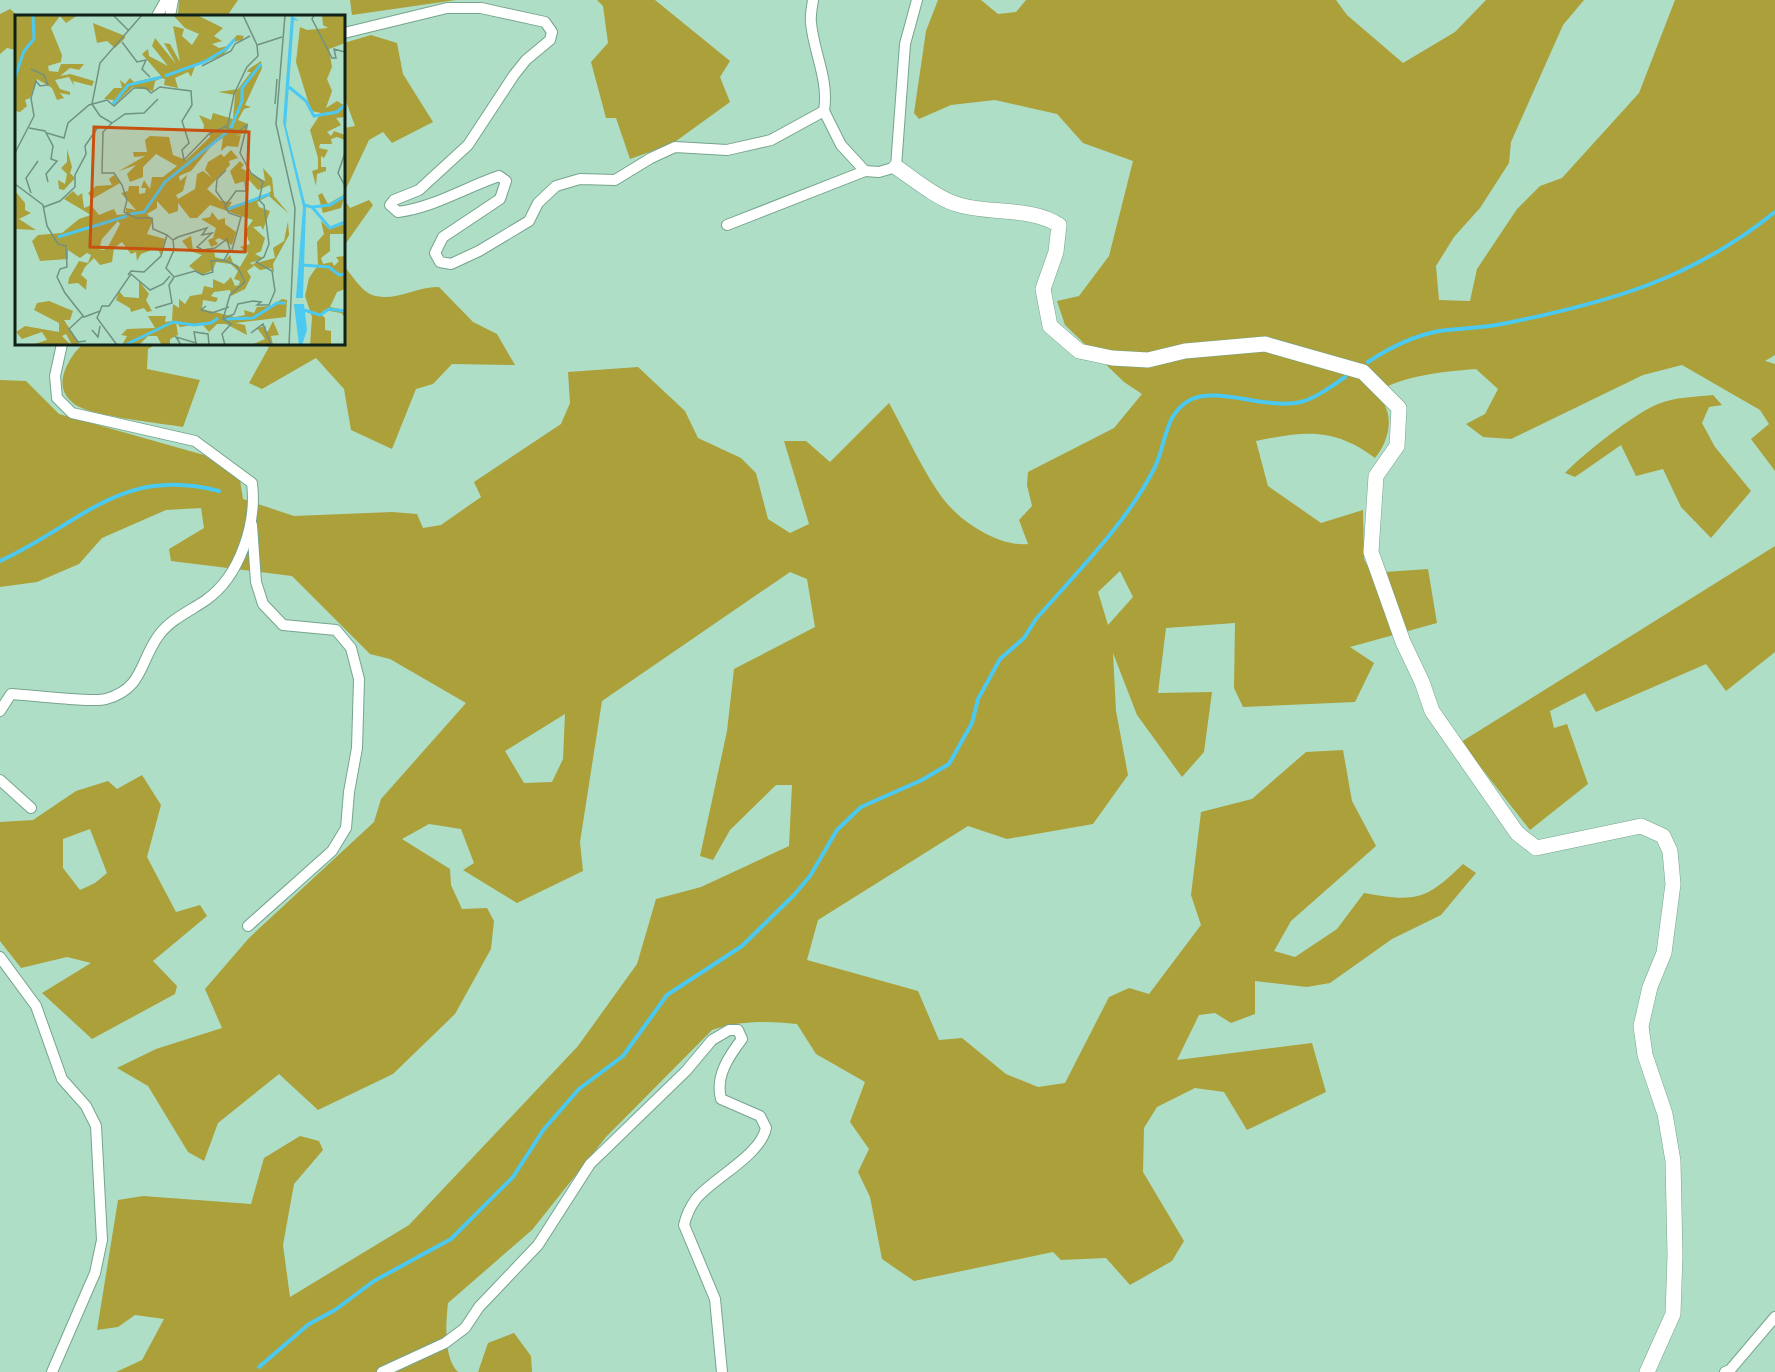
<svg xmlns="http://www.w3.org/2000/svg" width="1775" height="1372" font-family="Lora,serif">
<style>
.forest{fill:#aba03a;fill-rule:evenodd}
.lines{fill:none;stroke-linecap:round;stroke-linejoin:round}
.stream{stroke:#4cc9f1;stroke-width:4}
.street-casing{stroke:#76a48d;stroke-width:12}
.secondary-casing{stroke:#76a48d;stroke-width:16}
.street{stroke:#fff;stroke-width:10}
.secondary{stroke:#fff;stroke-width:15}
.inset-river{fill:none;stroke:#4cc9f1;stroke-width:3}
.inset-road{fill:none;stroke:#6f9281;stroke-width:1.5}
.view{fill:#c7510e;fill-opacity:0.15;stroke:#c7510e;stroke-width:3}
.inset-edge{fill:none;stroke:#0f2119;stroke-width:3}
</style>
<rect width="100%" height="100%" fill="#afdec7"/>
<!-- forest -->
<g class="forest">
<path d="M179,0h59l-11,16h-49z"/>
<path d="M350,0h106l-104,15z"/>
<path d="M597,0h58l75,61 -10,16 10,25 -58,42 -42,15 -14,-41h-10l-15,-56 17,-19 -5,-37z"/>
<path d="M938,0h43l17,14 18,-2 10,-12h310l11,15 56,48 52,-31 31,-32h98l-21,25 -52,117 -2,21 -29,45 -26,29 -18,29 3,34 31,1 7,-32 40,-60 23,-23 22,-8 77,-85 36,-93h100v355l-10,6 10,3v107l-24,-32 18,-15 -9,-14 -78,-45 -39,10 -132,64 -28,-2 -17,-13 19,-10 13,-25 -22,-20c-37,3 -70,6 -102,24 3,4 10,9 12,15 7,16 0,37 -11,50 -41,-31 -71,-27 -119,-17l12,45 53,37 42,-13 1,49 7,14 57,-4 9,54 -87,24 24,16 -19,39 -112,5 -9,-19 1,-65 -69,5 -8,65 54,-1 -8,60 -22,25 -45,-62 -24,-62 3,58 12,64 -35,49 -86,15 -39,-13 -150,94 -11,40 111,31 21,49 23,-2 44,36 32,13 27,-4 44,-86 20,-9 20,6 52,-69 -10,-30 10,-83 51,-13 54,-47 37,-2 9,51 24,45 -85,75 -17,30 21,6 42,-28 27,-36c52,9 61,8 99,-29l13,9 -35,42 -49,24 -62,44 -23,4 -52,-6v33l-24,9 -16,-10 -16,2 -22,45 135,-17 14,49 -79,38 -23,-38 -29,-4 -38,19 -13,21 -1,44 41,69 -12,20 -42,24 -24,-27 -45,2 -8,-8 -139,29 -32,-22 -12,-62 -12,-25 11,-23 -19,-27 15,-40 -49,-28 -19,-30c-28,-3 -57,-4 -85,6l-106,107 -74,93 -84,73c-2,18 -5,55 10,69h-342l26,-12 22,-41 -29,-4 -17,12 -21,3 21,-130 25,-4 108,8 13,-46 36,-22 19,5 4,9 -29,34 -11,61 7,52 119,-72 169,-179 59,-82 19,-65 45,-12 88,-41 3,-61h-16l-46,45 -17,30 -13,-4 27,-125 7,-62 81,-42 -8,-48 -17,-7 -188,129 -22,141 3,29 -66,32 -54,-33 11,-7 -13,-34 -32,-5 -27,15 48,30 1,16 11,24 25,-1 7,13 -3,28 -36,65 -62,60 -75,36 -39,-36 -61,49 -14,38 -16,-9 -40,-66 -31,-18 39,-19 66,-21 -17,-39 44,-51 125,-116 7,-23 85,-96 -76,-44 -20,-5 -78,-78 -121,-15 -2,-12 35,-21 -3,-20 -35,2 -64,28 -23,26 -42,18 -37,5v-207l26,1 33,33 145,41 36,25 3,19 51,17 98,-4 25,2 6,14 18,-3 40,-28 -7,-15 87,-58 9,-21 -2,-31 70,-5 47,44 13,27 43,20 15,15 12,46 22,14 19,-9 -25,-83h22l24,21 59,-59c16,29 36,72 55,97 18,23 56,47 84,44l-9,-24 13,-14 -5,-21 1,-13 86,-44 28,-34 -18,-12 -59,-57 -8,-24 22,-5 30,-40 24,-95 -50,-18 -26,-29 -62,-14 -44,5 -32,14 -5,-6 12,-82zM1120,571l13,26 -25,28 -10,-33zM565,714l-2,45 -11,23 -28,1 -19,-32z"/>
<path d="M10,9l8,7 -2,34 -9,-2 -7,6v-40z"/>
<path d="M371,35l26,8 6,31 30,48 -41,21 -9,-11 -14,8 -25,53v-65l11,-2 -11,-30v-53z"/>
<path d="M344,199l6,9 19,-8 4,5 -29,41z"/>
<path d="M344,266c7,8 16,23 26,28 22,10 46,-8 69,-7l34,35 24,12 18,31 -63,-1 -19,20 -17,5 -24,60 -41,-19 -7,-41 -28,-31 -54,31 -13,-6 20,-36 -8,-3h83z"/>
<path d="M83,344h74l-9,5 -1,20 53,11 -17,47c-22,-4 -96,-11 -110,-24 -11,-9 -13,-20 -8,-33 5,-11 9,-18 18,-26z"/>
<path d="M1713,395l9,10 -13,2 -7,16 13,24 36,44 -40,47 -30,-31 -18,-38 -27,7 -15,-31 -46,32 -10,-4c18,-19 70,-60 93,-69 17,-7 36,-7 55,-9z"/>
<path d="M1775,546v106l-49,39 -20,-27 -110,48 -11,-19 -35,18 4,17 13,-4 21,60 -58,46 -69,-88z"/>
<path d="M142,775l19,30 -14,52 29,55 24,-7 7,11 -54,45 24,25 -2,8 -83,45 -50,-46 49,-30 -24,-6 -46,11 -21,-27v-119l33,-2 43,-29 32,-10 9,8zM90,829l17,44 -12,10 -15,7 -17,-22v-29z"/>
<path d="M514,1333l17,23 1,16h-54l10,-29z"/>
</g>
<g class="lines">
<!-- stream -->
<g class="stream">
<path d="M1368,362c21,-14 45,-26 71,-31 22,-3 46,-3 68,-8 103,-21 185,-44 268,-111"/>
<path d="M0,561c80,-36 120,-96 219,-70"/>
<path d="M259,1367l50,-43 26,-14 39,-29 77,-42 62,-62 31,-48 35,-40 44,-33 44,-61 75,-49 52,-51 16,-19 27,-46 24,-23 61,-27 27,-16 23,-41 6,-24 22,-40 24,-21 12,-19c41,-47 89,-94 118,-150 13,-25 9,-56 38,-70 27,-12 76,11 109,3 15,-4 31,-16 44,-25"/>
</g>
<defs>
<g id="street">
<path d="M157,16l9,-16"/>
<path d="M170,16l3,-16"/>
<path d="M344,33l103,-25h34l64,14 7,10 -2,8 -24,20 -12,15 -46,70 -49,45 -25,10 -4,5 8,7c37,-5 66,-24 101,-36l7,5 -6,18 -57,38 -8,16 5,9 11,2 28,-13 50,-30 9,-18 18,-17 24,-7 35,1 36,-22 24,-11 52,3 44,-10 53,-29c5,-32 -10,-57 -13,-88 -1,-7 1,-16 2,-23"/>
<path d="M824,111l17,34 24,26 14,1 17,-5 9,-123 12,-44"/>
<path d="M727,225l138,-54"/>
<path d="M0,711l11,-17c19,1 83,9 95,5 38,-11 33,-37 53,-64 12,-16 31,-24 47,-35 34,-24 51,-77 46,-117l-57,-42 -123,-28 -15,-15 -2,-22 7,-32"/>
<path d="M0,780l31,28"/>
<path d="M248,926l84,-75 14,-23 3,-36 8,-44 2,-69 -8,-31 -15,-18 -53,-5 -20,-21 -7,-22 -4,-57"/>
<path d="M0,957l36,49 26,73 24,27 10,20 6,114 -7,33 -43,99"/>
<path d="M382,1372l63,-29 20,-15 14,-21 59,-62 52,-81 96,-93 26,-31 17,-10h9l4,9c-13,17 -27,37 -21,60l39,17 6,12c-6,28 -53,50 -70,71 -6,8 -10,17 -12,26l31,74 7,73"/>
<path d="M1725,1372l5,-2 45,-53"/>
</g>
<path id="secondary" d="M896,167c18,12 39,30 60,37 33,11 73,2 103,21l-3,27 -13,37 7,37 29,25 33,7 36,2 37,-9 80,-7 98,28 36,36 -2,38 -21,30 -5,76 32,90 19,40 10,29 85,122 19,15 105,-22 22,10 7,15 3,33 -9,69 -14,34 -9,39 4,29 20,59 8,47 2,95 -2,58 -26,58"/>
</defs>
<!-- street casing -->
<use href="#street" class="street-casing"/>
<!-- secondary casing -->
<use href="#secondary" class="secondary-casing"/>
<!-- street -->
<use href="#street" class="street"/>
<!-- secondary -->
<use href="#secondary" class="secondary"/>
</g>
<!-- overview -->
<g transform="translate(15 15)">
<rect width="330" height="330" fill="#afdec7"/>
<path d="M0,0h63l-12,8 -6,-7 -9,12 11,27 -1,7 -13,4 1,5 9,1 3,-8h23l-5,6 -9,-2 -10,8 10,-2 24,7 -2,5 -19,-5 1,5 -5,-9 -14,3 5,9 10,3v3l-10,-2 4,5 -7,2 -5,-12 -15,-9 -7,19 -5,2 2,6 -7,6 -5,-1zM158,0h24l26,13 -9,8 8,5 -10,3 7,4 9,-2 9,-11 7,1 -2,4 -8,2 -11,13 -28,11 -4,11 -3,-5 -13,6 3,10 -14,-3 1,-6 -3,-1 -7,3 -2,10 -20,-4 -19,18 -1,-5 -9,-1 10,-11h8l-2,-8 5,4 5,-6 4,4 27,-6 -19,-22 6,-5 1,7 19,10 -16,-20 3,-8 21,26 -12,-21 6,1 10,18 -7,-36 11,3 -2,7 10,9 7,-11 -14,-6zM307,0h21l2,5v23l-16,6 3,18 -5,12 5,12 -6,17 11,-7 8,5v11l-9,1 5,7 -14,7 4,4 3,-5 11,4v5l-8,-3 -6,2 1,5h-12l-1,4 9,2 -4,8 -3,-2v11h5v4l-9,3 -1,12 -4,-15 6,-2v-11l-8,-28 11,-17 -10,-2 -15,-49 4,-35 7,3 21,-2 -5,-3zM78,8l32,13v2l-10,10 -8,-7 -10,2zM246,46l1,7 -17,37 6,2 -7,2 -6,11 10,4 -1,8 -12,4 6,-1 -3,12 -11,-1 -6,5 2,-13 -10,6 -22,27 -12,5 1,5 7,-6 -4,16 -7,4 2,4 17,-10 2,-15 6,-3 9,7 -7,-8 3,-8 13,-8 3,3 7,-7 7,8 -9,3 1,4 -23,24 14,12 11,1 -3,5 32,-8 10,-8 -1,-6 -12,5 -9,-10 -14,4 -5,-13 10,-10 4,4 -3,3 24,13 -2,-13 9,10 2,18 15,18 -20,-18 -12,6 2,5 11,4 -7,19 -2,-4 -8,1 12,11 -4,13 -6,3 8,4 -13,5 4,3 -7,5 4,6 -6,12 -14,7 -1,-6 -16,2 -3,4 7,2 -2,4 -13,-2 -1,9 33,8 10,-2 -1,-5 10,3 3,-6 14,-1 11,-7 5,1 -1,17 -51,6 10,2 2,10 -21,-11h-9l-8,8 -7,-8 -22,3 -4,-5 2,13 -8,4v6l-9,-1 -4,-8h-9l-9,9h-17l5,-9 -6,-1 6,-6 28,-1 -7,-12h18l-1,6 7,-1 1,-17 6,4v-9l6,5 5,-8 12,-2 2,-8 9,2v-9l11,5 7,-7 4,9 4,-1 1,-4 -6,-2 4,-8 -7,-7 -15,-2 -3,8 -12,5 -12,-9 13,-11 -12,-4 -8,-10 9,-5 2,14h21l1,7 10,3 5,-5 3,8 7,4 8,-14 -8,-6 10,-3 -5,-13 8,-11 -43,-15 -13,13h-7l-12,-15v8l-9,3 -12,-13v7l-10,6 6,6 -6,14 18,5 -4,16 -4,-7 -16,6 -4,7 -1,-9 -5,2 -9,-12 -8,6 -2,14 -12,3 -6,-7 -9,9 -4,8 6,5 -1,10 -8,-7 -10,1 1,-6 10,-17 9,2 3,-8 -4,-2 -7,5 -12,-8v9l-28,2 -8,-20 6,-6 24,-2 17,-14 12,-4 -27,-16 9,-8 5,5 4,-3 2,15 7,-3 8,10 15,-6 3,6 9,-1v-6l10,2 -15,-17 7,-2 1,-5h10v8l6,-1 1,-5h-5l3,-8 6,9 2,-12h11l14,-11 -21,-12 -13,13v10l-13,5 -3,-8 9,-9 -17,6 26,-15 -11,1 -1,-5h14l-2,-12 5,-4 19,1 4,18 13,5 24,-23 -1,-7 -6,2 1,-7 -5,-10 12,5 2,-7 20,6 2,-24 -17,-3 20,-3 13,-17h-4l2,-3zM103,206l2,3 -11,21 -5,5 -5,-1 3,-10zM52,134l5,18 -2,6 5,5 -11,12 -5,-1 -1,-9 7,4 2,-10 -6,-6 6,-6zM99,160l6,8 -28,16 -4,-6 8,-7 16,-1 -3,-6zM0,176l10,12v7l6,3 -12,6 17,11 -21,-1zM307,178l6,11 17,-10 -4,14 -18,5 -5,-18zM197,197l6,8 7,-2v6l11,8 -4,13 -13,-7 -4,2 3,4 -7,3 -3,-7 5,-2 3,-10 -15,-9 9,-2zM273,206l1,14 -16,29 1,9 -3,-5 -11,2 -8,-6 23,-6 -2,-10 11,-7zM306,206l8,8 16,-5v10h-15v17l-9,7 2,6 9,-2 2,4 5,-5 -3,-4 9,-1v33l-8,3 -7,15 15,3v7l-4,-4 -17,-3 -3,4 4,4v12l6,1v13l-21,1 2,-28 -7,-21 4,-18 9,-13 -1,-23 7,-8zM124,266l10,13 -3,6 6,11 -5,1 -3,-4 -13,4 -1,-4 -14,-8 3,-9 5,6 15,1zM34,286l24,10 -3,9h-6l16,25h-8l-6,-11 -4,2 9,9h-40l16,-5 -5,-8 -20,7 -6,-7 9,-6 34,6v-9l-25,-13 3,-7zM258,306l6,14 -8,1 2,9h-22l14,-6 -8,-11 9,-2 -1,6 3,-1z" fill="#aba03a" fill-rule="evenodd"/>
<path d="M276,0l8,6 -5,-1 -8,106 20,81 -3,91h-7l7,-91 -20,-85zM279,289h10l3,26 -5,15h-3z" fill="#4cc9f1"/>
<path class="inset-river" d="M150,61l39,-14 22,-13 9,-10M0,62l9,-26 10,-12 -1,-24M274,72l17,14 8,15 23,-4 8,-7M98,89l15,-19 34,-8M216,113l11,-27v-13l19,-24M289,190l8,2 18,21 15,-6M298,192l17,-2 15,-9M213,194l42,-15M115,199l14,-2 21,-30 62,-50M43,222l69,-21M287,250l27,2 10,8 6,-1M289,295l16,5 9,-6 16,2M211,304l27,-1 24,-15h9M110,330l48,-23 21,3 17,-2 7,-5"/>
<path class="inset-road" d="M98,0l16,16M127,0l-42,48 -8,41 8,12 12,7 -9,9 -1,41h12l8,12 5,15 -3,12 12,6h16l1,11 14,6M228,0l14,30M270,0l-9,109 19,84 -6,137M299,0l-2,4 20,39h4l-2,-9 11,3M107,27l15,20 9,-2 -4,9 8,8M187,51l29,-15 4,-7 15,-8M260,89l2,-25M97,108l13,-9 19,-1 14,-14M14,113l16,3 8,15 -2,13 6,2 -11,13 2,8M32,118l17,5 4,-15 21,-18 18,-5 7,6 20,-18h12l5,5 9,-6 31,4 1,14 -10,16 7,22 -7,7 2,10 25,-26 18,-8M0,138l19,-37 -3,-18 5,-17 4,5 8,-1 -4,-10 -13,-6M330,138l-7,20 7,13M0,169l28,21 4,21 11,18 8,2 1,21 -7,2 -3,8 8,16 19,24 16,-6 -3,7 20,27M16,178l-5,-15 12,-17M210,189l-9,-13 1,-12 9,-9M29,192l16,-6 15,-14v-12l11,-21 -1,-8 13,-19h8M217,235l9,-33 -12,-4 -4,-7 11,-15h10l-1,-10M113,260l3,-4 13,1 17,-16 6,-21 6,5M191,291l-5,4 11,3 17,-6M140,293l17,-5 -3,-18 5,-8M85,296l2,-5h7l22,-32 19,16 13,-6 7,-8M68,301l-14,13 9,13 8,-1M208,304l7,-24 15,-13 -8,-16 -13,-6 6,-10 -3,-11 -12,9 -12,2 -6,-3 15,-14 -10,2 5,-7 -29,9 -5,3 1,10 -8,18 8,9 21,-6 8,4 10,-3 -2,-11 13,-1M77,315l6,7 2,-11M236,318l12,-9 8,21M166,330l-5,-8 20,6 -2,-11 14,2 1,11M210,330l-3,-11 9,-10 -8,-5 11,-5 4,-10 15,-3 8,1 -4,3h12l6,-14 -3,-20 -16,-9 8,-5 5,-13 -5,-39 -5,-5 4,-18 -12,-9 -11,-20 7,-28 -8,6 -12,-2 7,-35 13,-27 11,-11 -1,-11 25,-8"/>
<path class="view" d="M79,112l155,5 -4,120 -155,-5z"/>
<rect width="330" height="330" class="inset-edge"/>
</g>
</svg>
